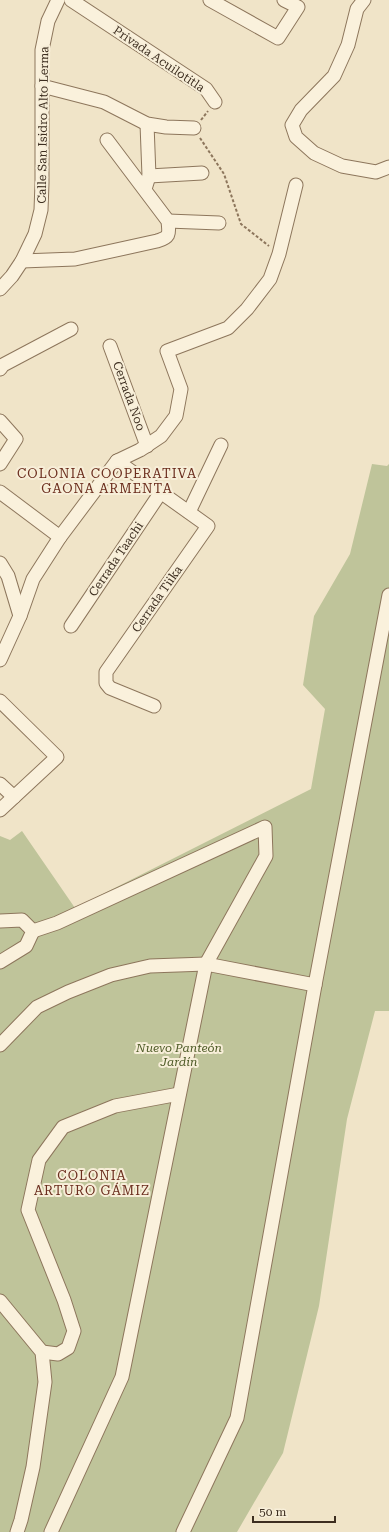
<svg xmlns="http://www.w3.org/2000/svg" width="389" height="1532" font-family="'Roboto Serif',serif">
<style>
.cemetery{fill:#bfc49a}
.lines{fill:none;stroke-linecap:round;stroke-linejoin:round}
.minor-casing{stroke:#8d765c;stroke-width:15}
.path{stroke:#8d765c;stroke-width:2;stroke-dasharray:3 2;stroke-linecap:butt}
.minor{stroke:#faf1dc;stroke-width:13}
.labels{text-anchor:middle;dominant-baseline:central;stroke-width:4;stroke-linejoin:round;paint-order:stroke}
.street-label{font-size:12px;fill:#3d2e20;stroke:#f7eed8}
.park-label{font-size:12px;font-style:italic;fill:#4d5a26;stroke:#f7eed8}
.neighbourhood-label{font-size:13px;letter-spacing:1px;fill:#6b2e1e;stroke:#f7eed8}
</style>
<rect width="100%" height="100%" fill="#f0e4c8"/>
<!-- cemetery -->
<path class="cemetery" d="M372,464l15,2 2,-2v547h-14l-28,108 -28,187 -36,147 -46,79h-237v-696l10,4 12,-9 53,77 236,-119 14,-80 -22,-24 11,-69 36,-62z"/>
<g class="lines">
<defs>
<g id="minor">
<path d="M71,0l135,89 9,13"/>
<path d="M210,0l68,38 20,-31 -14,-7"/>
<path d="M364,0l-7,9 -9,36 -14,31 -33,34 -9,15 4,12 18,16 28,13 34,6 13,-5"/>
<path d="M42,86l62,16 43,22 19,3 28,1"/>
<path d="M149,176l53,-3"/>
<path d="M145,189l4,-13 -2,-52"/>
<path d="M168,221l51,2"/>
<path d="M22,261l53,-2 82,-18c14,-4 12,-8 11,-20l-61,-81"/>
<path d="M0,289l12,-13 10,-15 13,-27 6,-24 1,-27v-133l6,-29 10,-21"/>
<path d="M110,346l37,100"/>
<path d="M0,369l3,-4 68,-36"/>
<path d="M0,421l16,18 -16,25"/>
<path d="M117,461l91,65 -102,146v11l4,5 44,18"/>
<path d="M0,492l60,45"/>
<path d="M189,512l32,-67"/>
<path d="M0,563l8,13 12,40"/>
<path d="M71,626l90,-134"/>
<path d="M0,660l20,-44 13,-37 27,-42 57,-76 23,-11 21,-14 15,-20 5,-27 -14,-38 61,-23 19,-19 23,-30 9,-25 17,-69"/>
<path d="M0,701l57,56 -57,53"/>
<path d="M0,784l14,13"/>
<path d="M0,921l22,-1 11,11 -7,15 -26,16"/>
<path d="M33,931l24,-8 208,-96 1,29 -60,108 -84,413 -71,155"/>
<path d="M0,1045l37,-38 31,-15 43,-17 39,-9 56,-2 109,21"/>
<path d="M0,1301l42,51 3,30 -12,85 -12,53 -4,12"/>
<path d="M42,1352l16,2 10,-6 6,-17 -10,-31 -36,-90 11,-50 24,-33 52,-21 64,-12"/>
<path d="M183,1532l54,-114 78,-433 74,-390"/>
</g>
</defs>
<!-- minor casing -->
<use href="#minor" class="minor-casing"/>
<!-- path -->
<g class="path">
<path d="M201,120l7,-9"/>
<path d="M200,138l24,36 17,50 28,22"/>
</g>
<!-- minor -->
<use href="#minor" class="minor"/>
</g>
<g class="labels">
<!-- street labels -->
<g class="street-label">
<text transform="translate(159 59) rotate(34)">Privada Acuilotitla</text>
<text transform="translate(43 125) rotate(-89)">Calle San Isidro Alto Lerma</text>
<text transform="translate(129 396) rotate(70)">Cerrada Noo</text>
<text transform="translate(116 559) rotate(-56)">Cerrada Taachi</text>
<text transform="translate(157 599) rotate(-55)">Cerrada Tiika</text>
</g>
<!-- park labels -->
<g class="park-label">
<text x="179" y="1048">Nuevo Panteón<tspan x="179" dy="14">Jardín</tspan></text>
</g>
<!-- neighbourhood labels -->
<g class="neighbourhood-label">
<text x="107" y="473">COLONIA COOPERATIVA<tspan x="107" dy="15">GAONA ARMENTA</tspan></text>
<text x="92" y="1175">COLONIA<tspan x="92" dy="15">ARTURO GÁMIZ</tspan></text>
</g>
</g>
<!-- scale -->
<path d="M253 1516v6h82v-6" fill="none" stroke="#3d2e20" stroke-width="2"/>
<text x="259" y="1516" font-size="12" fill="#3d2e20" stroke="#f7eed8" stroke-width="3" paint-order="stroke">50 m</text>
</svg>
